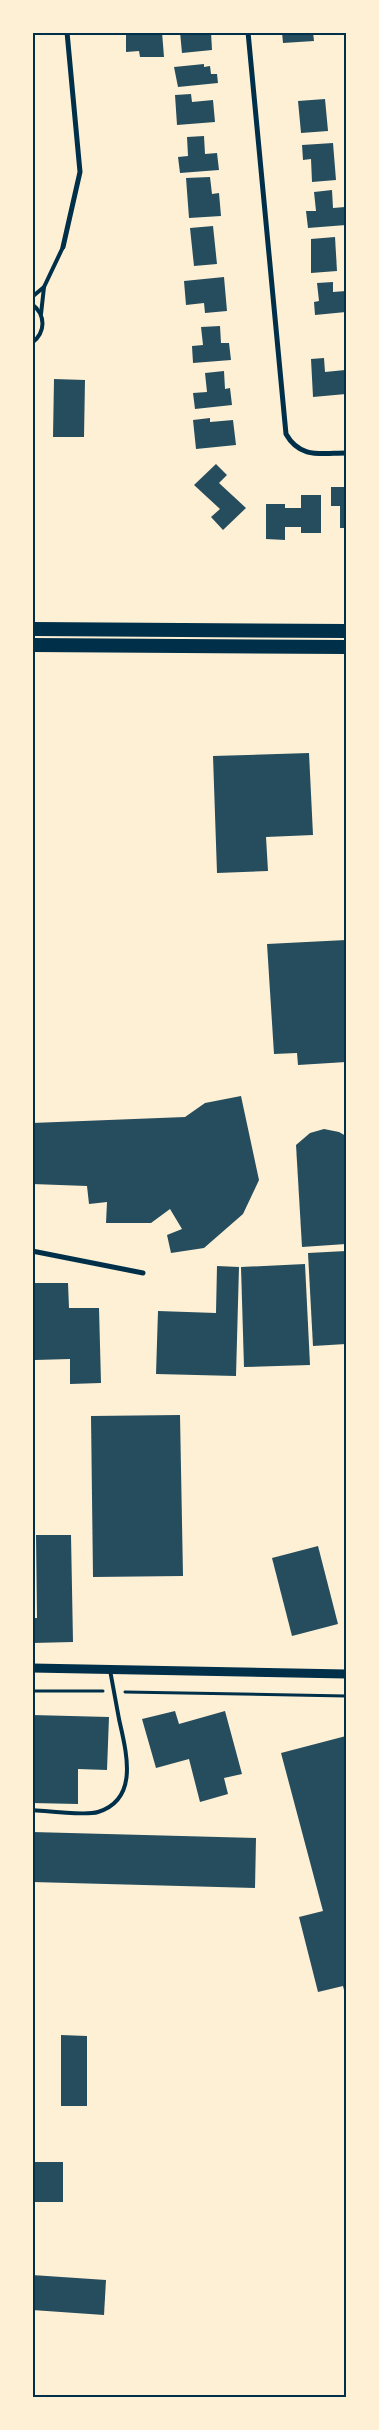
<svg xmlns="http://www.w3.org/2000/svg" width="379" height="2430" font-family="Manrope,sans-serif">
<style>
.building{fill:#264d5e}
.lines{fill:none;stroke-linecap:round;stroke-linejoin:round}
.path{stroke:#003049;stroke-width:3}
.service{stroke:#003049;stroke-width:4}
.minor{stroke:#003049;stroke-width:5}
.tertiary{stroke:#003049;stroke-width:9}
.trunk{stroke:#003049;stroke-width:14}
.neatline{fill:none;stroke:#003049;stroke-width:2}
</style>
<rect width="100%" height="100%" fill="#fdf0d5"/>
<g class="building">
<path d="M 126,32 L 162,32 L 164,57 L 140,57 L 139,51 L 126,52 Z"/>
<path d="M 180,32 L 211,32 L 212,50 L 182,53 Z"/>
<path d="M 282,32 L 313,32 L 314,41 L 283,43 Z"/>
<path d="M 204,64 L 204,67 L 210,66 L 211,74 L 217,74 L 218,83 L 178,87 L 174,67 Z"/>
<path d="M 191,94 L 192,102 L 213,100 L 215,122 L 177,125 L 175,95 Z"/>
<path d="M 325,99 L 328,131 L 301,133 L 298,101 Z"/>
<path d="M 204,136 L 205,154 L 217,153 L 219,170 L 180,173 L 178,157 L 188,156 L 187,137 Z"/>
<path d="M 333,143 L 336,180 L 312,182 L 311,159 L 303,160 L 302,145 Z"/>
<path d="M 210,177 L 212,194 L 219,193 L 221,216 L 189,218 L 186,178 Z"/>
<path d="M 332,190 L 333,208 L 345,207 L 346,225 L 308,228 L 306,211 L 316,211 L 314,192 Z"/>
<path d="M 213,226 L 217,264 L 194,266 L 190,228 Z"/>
<path d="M 335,237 L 337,271 L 311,273 L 311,239 Z"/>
<path d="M 224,277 L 227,311 L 205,313 L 204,303 L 186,305 L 184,281 Z"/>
<path d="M 333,282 L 333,292 L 346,291 L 346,312 L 315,315 L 314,302 L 319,301 L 317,283 Z"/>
<path d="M 220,326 L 221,343 L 229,343 L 231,360 L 193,363 L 192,346 L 203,345 L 201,327 Z"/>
<path d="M 324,358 L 325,372 L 345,370 L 346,394 L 313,397 L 311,359 Z"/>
<path d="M 224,371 L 225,389 L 230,388 L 232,405 L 195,409 L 193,393 L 207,392 L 205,373 Z"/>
<path d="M 54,379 L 85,380 L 84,437 L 53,437 Z"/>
<path d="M 210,418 L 210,422 L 233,420 L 236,445 L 196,449 L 193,420 Z"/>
<path d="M 216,464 L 227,475 L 219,483 L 246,508 L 223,530 L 211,517 L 220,509 L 194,485 Z"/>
<path d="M 331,487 L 346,487 L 346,528 L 340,528 L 340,506 L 331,506 Z"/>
<path d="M 301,495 L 321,495 L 321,533 L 301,533 L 301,527 L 285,527 L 285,540 L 266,539 L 266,504 L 285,504 L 285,508 L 301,508 Z"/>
<path d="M 309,753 L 313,835 L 266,837 L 268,871 L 217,873 L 213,756 Z"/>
<path d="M 346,940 L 346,1062 L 298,1065 L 297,1053 L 274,1054 L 267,944 Z"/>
<path d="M 241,1096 L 259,1180 L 243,1214 L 204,1248 L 171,1253 L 167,1235 L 182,1229 L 170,1209 L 151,1223 L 106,1223 L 107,1202 L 89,1204 L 87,1186 L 32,1184 L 32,1123 L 185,1117 L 205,1103 Z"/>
<path d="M 324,1129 L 339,1132 L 346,1136 L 346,1244 L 302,1247 L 296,1145 L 310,1133 Z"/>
<path d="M 346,1251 L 346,1344 L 313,1346 L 308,1253 Z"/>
<path d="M 305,1264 L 310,1365 L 244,1367 L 241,1267 Z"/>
<path d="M 217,1266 L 239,1267 L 236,1376 L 156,1374 L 158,1311 L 216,1313 Z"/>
<path d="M 34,1283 L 68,1283 L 69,1308 L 99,1308 L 101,1383 L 70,1384 L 70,1359 L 35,1360 Z"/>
<path d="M 180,1415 L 183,1576 L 93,1577 L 91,1416 Z"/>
<path d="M 36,1535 L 71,1535 L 73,1642 L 32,1643 L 32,1618 L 37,1618 Z"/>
<path d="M 318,1546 L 338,1624 L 292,1636 L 272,1558 Z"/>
<path d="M 175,1711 L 179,1724 L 225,1711 L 242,1774 L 224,1778 L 228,1794 L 200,1802 L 189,1759 L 156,1768 L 142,1719 Z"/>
<path d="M 32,1715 L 109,1717 L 107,1770 L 78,1769 L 78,1804 L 32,1803 Z"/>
<path d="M 346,1736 L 346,1998 L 343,1986 L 318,1992 L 299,1917 L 323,1911 L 281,1753 Z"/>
<path d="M 32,1832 L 256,1838 L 255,1888 L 32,1882 Z"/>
<path d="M 61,2035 L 87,2036 L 87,2106 L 61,2106 Z"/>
<rect x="32" y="2162" width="31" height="40"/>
<path d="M 32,2275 L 106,2280 L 104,2315 L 32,2310 Z"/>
</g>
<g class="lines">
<g class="path">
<path d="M 32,1691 L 103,1691"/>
<path d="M 125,1692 L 346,1696"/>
</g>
<g class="service">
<path d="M 32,297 L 44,287"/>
<path d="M 32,304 C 46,315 46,332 32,343"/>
<path d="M 41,314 L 44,287 L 63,247"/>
<path d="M 32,1810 C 47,1811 85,1816 98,1812 C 140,1799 126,1751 119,1719 C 116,1703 113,1687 110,1670"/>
</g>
<g class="minor">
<path d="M 248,32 L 286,434 C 300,459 321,453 346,453"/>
<path d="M 63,247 L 80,172 L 67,32"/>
<path d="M 32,1251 L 143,1273"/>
</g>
<path class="tertiary" d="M 32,1668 L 346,1674"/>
<g class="trunk">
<path d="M 32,629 L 346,631"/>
<path d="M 32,645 L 346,647"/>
</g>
</g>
<rect width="379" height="2430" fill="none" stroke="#fdf0d5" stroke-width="68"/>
<rect x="34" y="34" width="311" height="2362" class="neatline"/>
</svg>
